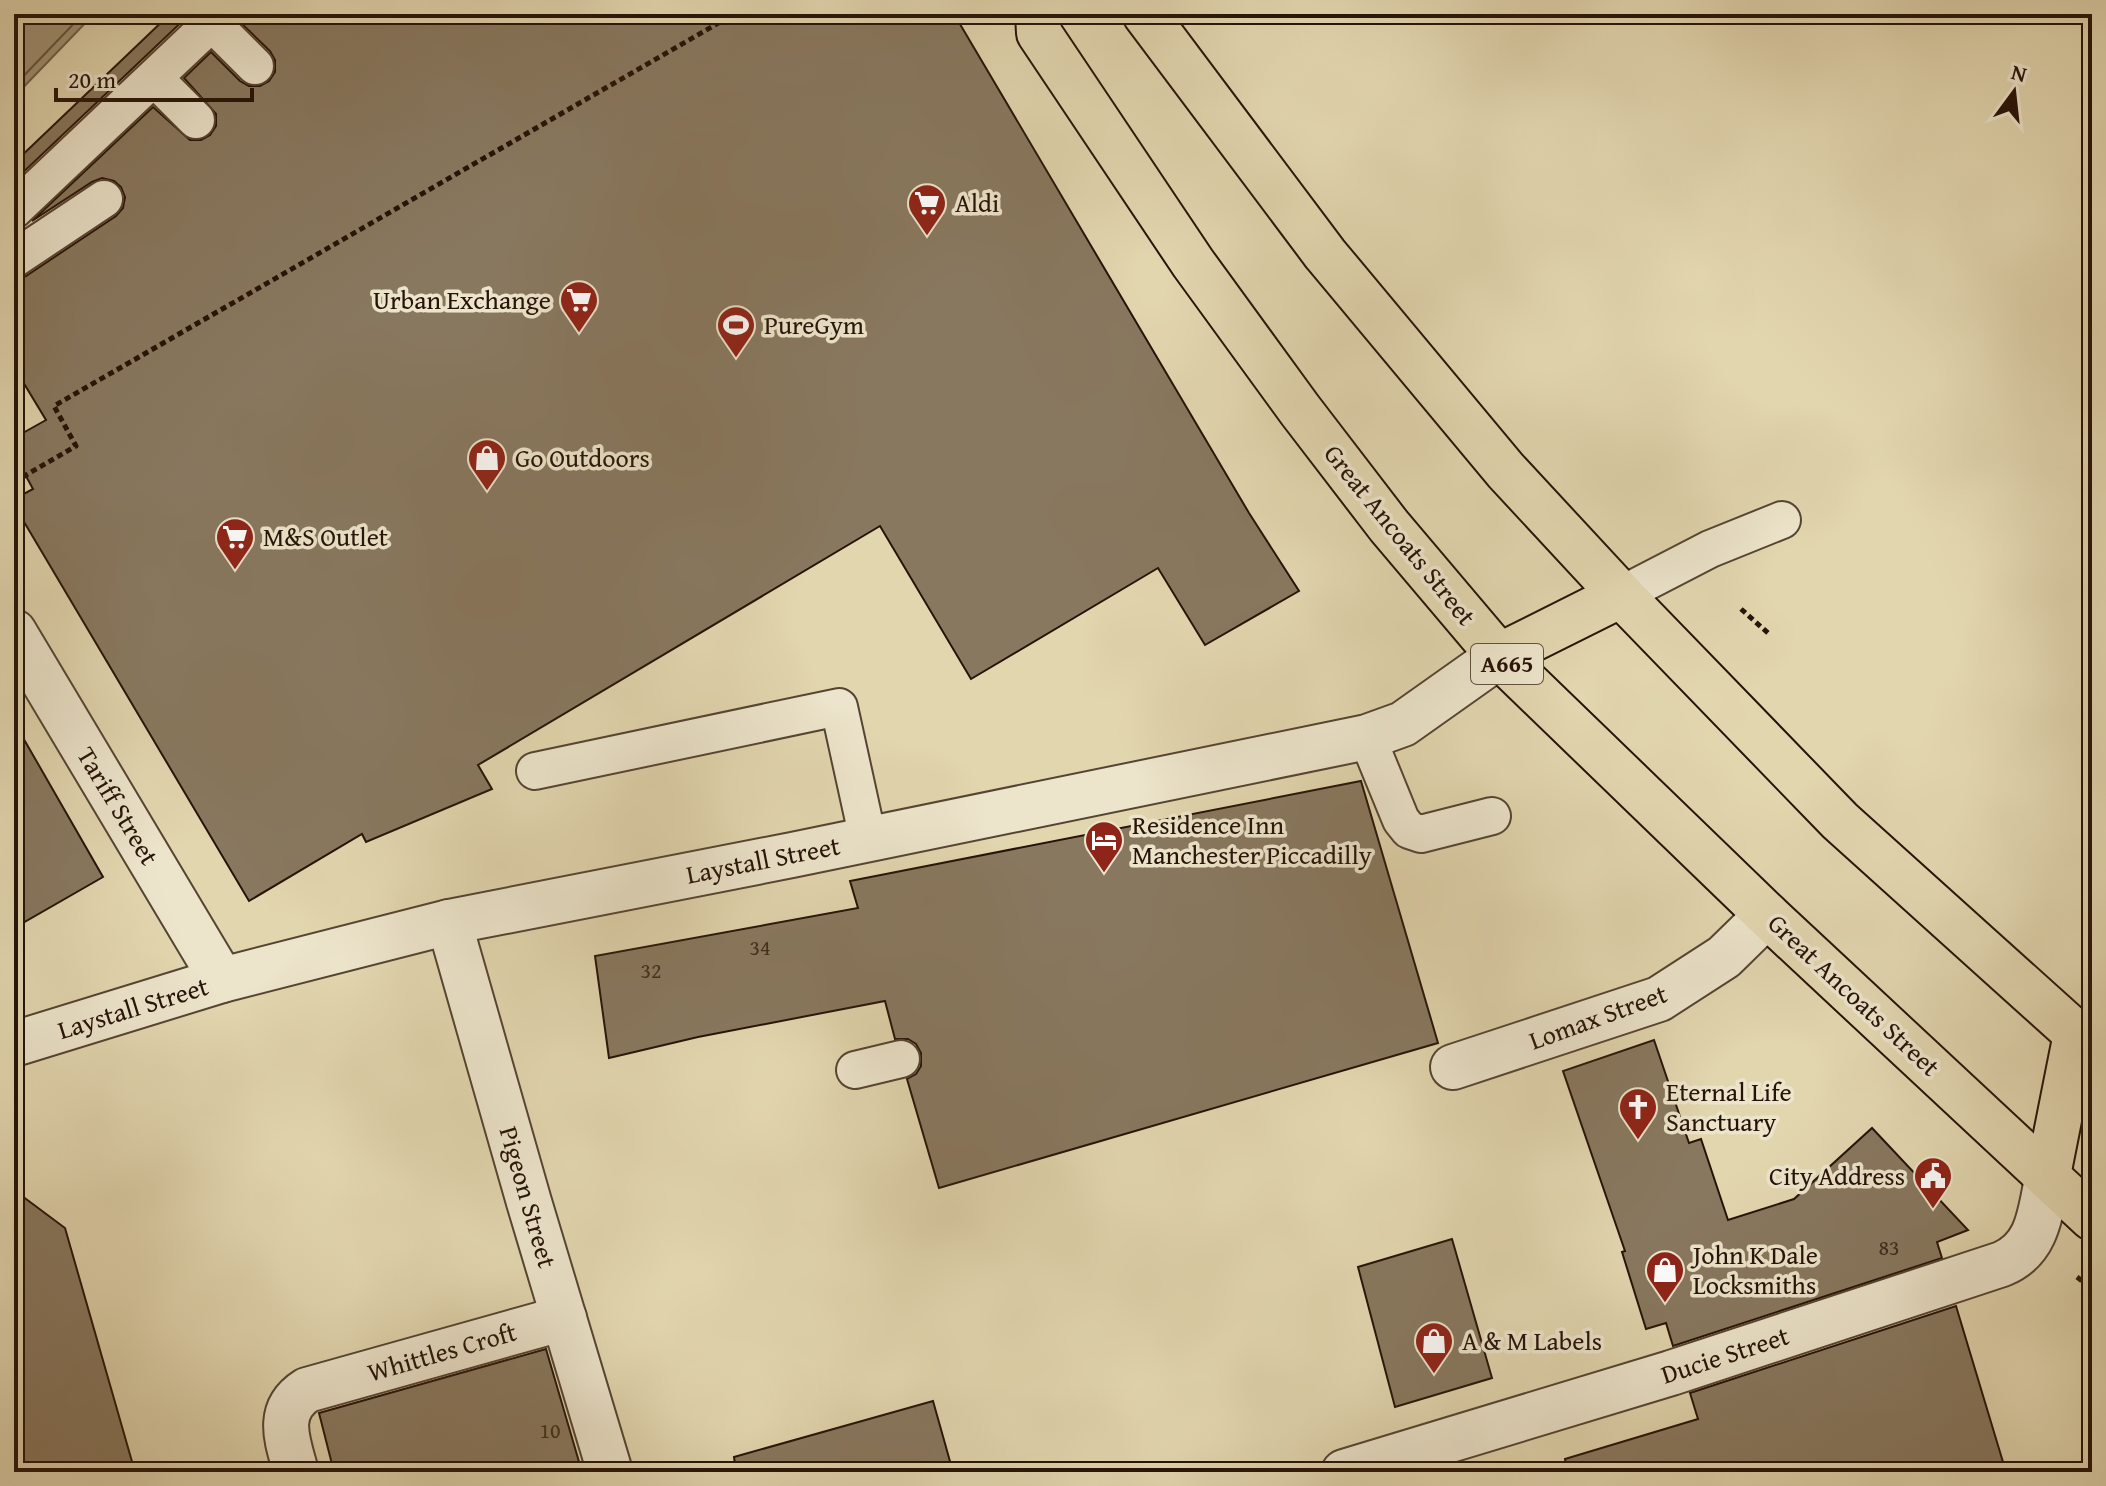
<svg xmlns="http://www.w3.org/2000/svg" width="2106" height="1486" font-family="'Gentium Book Plus',serif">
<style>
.water{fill:#a29476;stroke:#70604a;stroke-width:2}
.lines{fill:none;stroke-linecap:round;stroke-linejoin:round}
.shore{stroke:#64543f;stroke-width:2}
.building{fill:#88785f;stroke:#261308;stroke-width:2}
.lane-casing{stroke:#554432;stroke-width:40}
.street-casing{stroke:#554432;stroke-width:48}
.highway-casing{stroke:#261308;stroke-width:48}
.path{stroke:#261308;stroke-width:5;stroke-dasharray:6 4;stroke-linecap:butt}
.lane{stroke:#ece4cb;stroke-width:36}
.street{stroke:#ece4cb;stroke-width:44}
.highway{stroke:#e2d6af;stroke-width:44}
.labels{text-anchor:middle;stroke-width:7;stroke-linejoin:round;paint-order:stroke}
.number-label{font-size:22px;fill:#3e2c1e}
.shield{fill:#ece4cb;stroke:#615242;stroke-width:2}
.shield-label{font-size:24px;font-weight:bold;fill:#261308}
.poi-label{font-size:26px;fill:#261308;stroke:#ece4cb;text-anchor:start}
.street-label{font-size:26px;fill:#261308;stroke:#ece4cb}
</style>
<rect width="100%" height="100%" fill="#e2d6af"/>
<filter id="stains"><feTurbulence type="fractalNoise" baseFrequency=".0025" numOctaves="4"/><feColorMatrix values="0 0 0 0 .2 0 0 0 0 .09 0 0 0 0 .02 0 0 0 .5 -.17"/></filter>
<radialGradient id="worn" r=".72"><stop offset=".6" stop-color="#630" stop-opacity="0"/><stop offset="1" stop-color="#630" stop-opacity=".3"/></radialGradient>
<path class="water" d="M 27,14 L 94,14 L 14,97 L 14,28 Z"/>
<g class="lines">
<path class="shore" d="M 14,86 L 83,14"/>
</g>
<g class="building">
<path d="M 170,14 L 190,14 L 14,181 L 14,163 Z"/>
<path d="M 241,14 L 954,14 L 1249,513 L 1299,591 L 1205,645 L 1158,568 L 971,679 L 880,526 L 478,765 L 492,789 L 366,842 L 362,834 L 249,901 L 14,505 L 14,499 L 33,489 L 14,454 L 14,438 L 46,420 L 14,367 L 14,280 L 26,276 L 116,216 L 123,208 L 125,197 L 121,187 L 114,181 L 102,178 L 92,182 L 32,221 L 153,107 L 190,140 L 201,140 L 210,135 L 216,126 L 216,114 L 184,78 L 211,52 L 240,81 L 249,86 L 260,86 L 269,81 L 275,72 L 275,60 L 270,51 L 240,22 Z"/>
<path d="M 14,722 L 103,877 L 14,928 Z"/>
<path d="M 1361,781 L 1438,1043 L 939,1188 L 907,1079 L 916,1074 L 921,1066 L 921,1053 L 916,1044 L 908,1039 L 895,1039 L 885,1001 L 698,1037 L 609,1058 L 595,956 L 858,908 L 850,881 Z"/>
<path d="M 1654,1040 L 1689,1143 L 1701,1139 L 1728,1220 L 1794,1199 L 1872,1128 L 1968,1230 L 1937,1242 L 1942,1258 L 1673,1346 L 1666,1323 L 1646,1329 L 1622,1252 L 1625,1251 L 1563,1071 Z"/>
<path d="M 14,1190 L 65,1228 L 135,1472 L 14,1472 Z"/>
<path d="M 1452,1239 L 1492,1378 L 1395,1407 L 1358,1267 Z"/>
<path d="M 1956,1306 L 2006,1472 L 1567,1472 L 1565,1459 L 1698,1419 L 1690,1393 Z"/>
<path d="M 546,1349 L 582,1472 L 334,1472 L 319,1413 Z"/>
<path d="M 933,1401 L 953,1472 L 736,1472 L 734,1457 Z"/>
</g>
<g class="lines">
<defs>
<g id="lane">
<path d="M 212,23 L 255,66"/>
<path d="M 155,79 L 196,120"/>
<path d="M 14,210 L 221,14"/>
<path d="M 14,259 L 104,199"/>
<path d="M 1621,595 L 1710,549 L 1782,520"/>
<path d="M 1367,737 L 1401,820 L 1409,830 L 1421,834 L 1492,816"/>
<path d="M 535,771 L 839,707 L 868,839"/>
<path d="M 855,1070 L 901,1059"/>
</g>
<g id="street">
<path d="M 14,632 L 222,980"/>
<path d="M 449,922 L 529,1202 L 610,1472"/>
<path d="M 14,1044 L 222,980 L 449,922 L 792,855 L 1367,737 L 1403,724 L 1499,656"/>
<path d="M 1453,1067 L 1659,999 L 1724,957 L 1767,915"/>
<path d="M 296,1472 C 288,1442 274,1411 307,1390 L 564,1318"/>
<path d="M 1344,1472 L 1671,1373 L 2002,1264 C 2040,1248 2040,1210 2048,1175"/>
</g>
<g id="highway">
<path d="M 1038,14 L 1039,33 L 1193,263 L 1300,410 L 1389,526 L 1499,656 L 1767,915 L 2092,1218"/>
<path d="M 1145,14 L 1325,254 L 1506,471 L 1621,595 L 1840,821 L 2092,1048"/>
<path d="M 1499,656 L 1621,595"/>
<path d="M 2048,1175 L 2076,1034"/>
</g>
</defs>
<use href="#lane" class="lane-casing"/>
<use href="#street" class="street-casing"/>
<use href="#highway" class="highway-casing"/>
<g class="path">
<path d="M 14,482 L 76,446 L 54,406 L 734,14"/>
<path d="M 1741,609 L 1768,633"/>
<path d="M 2077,1277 L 2086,1284"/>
</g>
<use href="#lane" class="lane"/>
<use href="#street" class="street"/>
<use href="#highway" class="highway"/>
</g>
<defs>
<symbol id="supermarket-pin" viewBox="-11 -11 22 30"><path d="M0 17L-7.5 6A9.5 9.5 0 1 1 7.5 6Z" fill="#8f2418" stroke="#ece4cb"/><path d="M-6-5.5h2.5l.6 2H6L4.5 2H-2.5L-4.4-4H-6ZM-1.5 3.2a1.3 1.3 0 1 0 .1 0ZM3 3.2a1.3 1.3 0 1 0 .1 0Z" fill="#fff"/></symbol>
<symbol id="stadium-pin" viewBox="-11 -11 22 30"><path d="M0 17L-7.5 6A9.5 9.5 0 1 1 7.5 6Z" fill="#8f2418" stroke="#ece4cb"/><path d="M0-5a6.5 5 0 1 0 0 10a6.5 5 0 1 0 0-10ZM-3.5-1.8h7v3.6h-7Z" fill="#fff"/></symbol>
<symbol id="shop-pin" viewBox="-11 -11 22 30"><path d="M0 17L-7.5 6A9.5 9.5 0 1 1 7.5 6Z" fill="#8f2418" stroke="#ece4cb"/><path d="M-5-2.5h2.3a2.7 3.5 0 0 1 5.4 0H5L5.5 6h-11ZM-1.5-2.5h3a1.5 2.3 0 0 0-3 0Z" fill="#fff"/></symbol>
<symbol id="hotel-pin" viewBox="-11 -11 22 30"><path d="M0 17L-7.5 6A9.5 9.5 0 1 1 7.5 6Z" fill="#8f2418" stroke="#ece4cb"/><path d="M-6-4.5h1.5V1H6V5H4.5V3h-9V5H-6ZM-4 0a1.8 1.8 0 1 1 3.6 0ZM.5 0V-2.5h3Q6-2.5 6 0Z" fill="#fff"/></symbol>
<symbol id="church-pin" viewBox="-11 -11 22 30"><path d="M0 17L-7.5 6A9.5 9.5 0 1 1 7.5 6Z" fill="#8f2418" stroke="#ece4cb"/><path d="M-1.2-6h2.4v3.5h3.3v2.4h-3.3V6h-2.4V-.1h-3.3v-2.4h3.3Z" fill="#fff"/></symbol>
<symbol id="civic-pin" viewBox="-11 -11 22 30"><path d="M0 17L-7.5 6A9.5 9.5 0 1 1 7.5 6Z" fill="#8f2418" stroke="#ece4cb"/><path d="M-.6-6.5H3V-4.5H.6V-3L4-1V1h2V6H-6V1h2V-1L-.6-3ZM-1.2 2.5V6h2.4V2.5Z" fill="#fff"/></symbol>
</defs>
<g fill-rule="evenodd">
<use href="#supermarket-pin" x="905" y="181" width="44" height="60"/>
<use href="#supermarket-pin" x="557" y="278" width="44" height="60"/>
<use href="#stadium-pin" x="714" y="303" width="44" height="60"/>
<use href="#shop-pin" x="465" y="436" width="44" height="60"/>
<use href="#supermarket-pin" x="213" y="515" width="44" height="60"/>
<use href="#hotel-pin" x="1082" y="818" width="44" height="60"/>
<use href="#church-pin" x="1616" y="1085" width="44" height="60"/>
<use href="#civic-pin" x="1911" y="1154" width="44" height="60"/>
<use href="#shop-pin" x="1643" y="1248" width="44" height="60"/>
<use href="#shop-pin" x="1412" y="1319" width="44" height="60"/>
</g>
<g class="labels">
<g class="number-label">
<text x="760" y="955">34</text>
<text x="651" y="978">32</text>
<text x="1889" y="1255">83</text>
<text x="550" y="1438">10</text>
</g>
<rect class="shield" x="1471" y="644" width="72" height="40" rx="6"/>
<g class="shield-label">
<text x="1507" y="672">A665</text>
</g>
<g class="poi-label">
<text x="955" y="212">Aldi</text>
<text x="551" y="309" text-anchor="end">Urban Exchange</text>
<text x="764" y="334">PureGym</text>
<text x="515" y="467">Go Outdoors</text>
<text x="263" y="546">M&amp;S Outlet</text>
<text x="1132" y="834">Residence Inn<tspan x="1132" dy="30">Manchester Piccadilly</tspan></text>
<text x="1666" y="1101">Eternal Life<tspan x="1666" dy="30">Sanctuary</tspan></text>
<text x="1905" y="1185" text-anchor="end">City Address</text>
<text x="1693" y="1264">John K Dale<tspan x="1693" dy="30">Locksmiths</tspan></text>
<text x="1462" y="1350">A &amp; M Labels</text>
</g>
<g class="street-label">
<text transform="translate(1400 535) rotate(51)" y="9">Great Ancoats Street</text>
<text transform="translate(118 806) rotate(59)" y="9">Tariff Street</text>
<text transform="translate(763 860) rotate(-11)" y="9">Laystall Street</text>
<text transform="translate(1854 995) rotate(43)" y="9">Great Ancoats Street</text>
<text transform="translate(133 1008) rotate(-17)" y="9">Laystall Street</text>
<text transform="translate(1598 1017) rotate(-20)" y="9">Lomax Street</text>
<text transform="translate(528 1197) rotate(74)" y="9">Pigeon Street</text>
<text transform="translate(442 1352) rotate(-16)" y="9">Whittles Croft</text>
<text transform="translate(1725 1355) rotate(-18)" y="9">Ducie Street</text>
</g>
</g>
<rect width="2106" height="1486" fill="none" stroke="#e2d6af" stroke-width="48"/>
<rect x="16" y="16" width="2074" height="1454" fill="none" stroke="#261308" stroke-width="4"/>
<rect x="24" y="24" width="2058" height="1438" fill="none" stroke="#261308" stroke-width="2"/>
<g transform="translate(2014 92) rotate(15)" stroke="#ece4cb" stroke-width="6" paint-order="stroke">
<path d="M0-6L14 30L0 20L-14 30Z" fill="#261308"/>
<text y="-12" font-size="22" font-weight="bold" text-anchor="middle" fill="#261308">N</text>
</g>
<path d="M56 88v12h196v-12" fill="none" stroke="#261308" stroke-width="4"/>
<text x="68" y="88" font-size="24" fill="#261308" stroke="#ece4cb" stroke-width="6" paint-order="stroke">20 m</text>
<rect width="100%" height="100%" filter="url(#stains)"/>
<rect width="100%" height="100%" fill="url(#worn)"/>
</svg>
